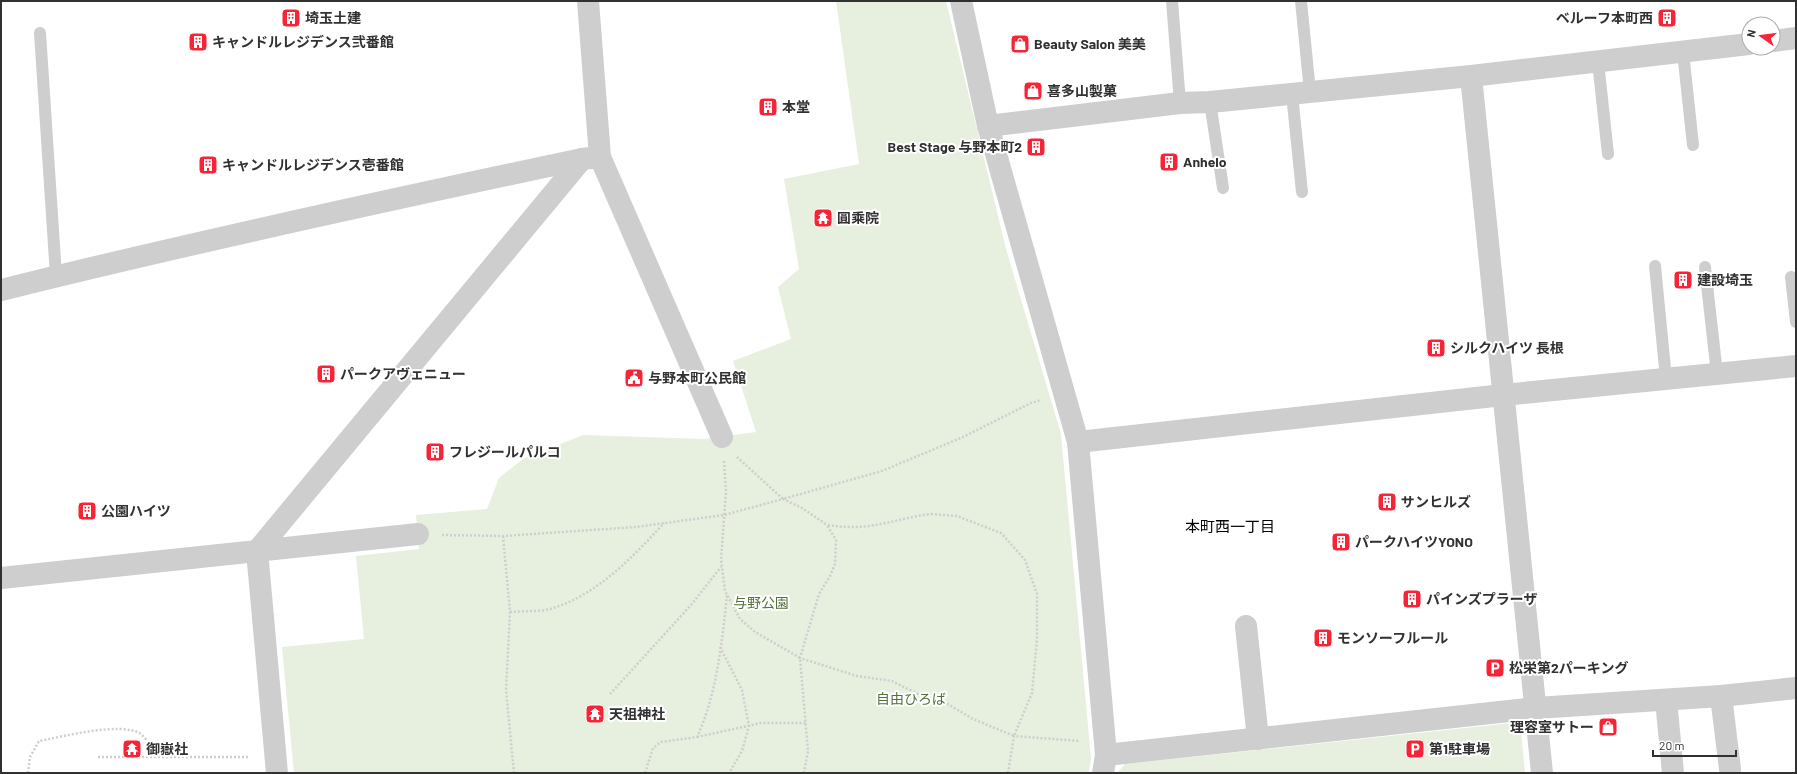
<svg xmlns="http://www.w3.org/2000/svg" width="1797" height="774" font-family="Barlow,'Noto Sans JP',sans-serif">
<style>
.green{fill:#e7efde}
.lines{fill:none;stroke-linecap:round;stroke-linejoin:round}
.path{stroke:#cecece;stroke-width:2.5;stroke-dasharray:2 2;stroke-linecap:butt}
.service{stroke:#cecece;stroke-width:12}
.minor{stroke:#cecece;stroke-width:22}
.labels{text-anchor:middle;stroke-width:4;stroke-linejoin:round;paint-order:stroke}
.poi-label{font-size:14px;font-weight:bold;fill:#313131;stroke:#fff;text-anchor:start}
.park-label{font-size:14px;fill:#547139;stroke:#fff}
.neighbourhood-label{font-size:15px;fill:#000;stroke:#fff}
</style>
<rect width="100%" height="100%" fill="#fff"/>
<g class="green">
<path d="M 836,1 L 946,1 L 1006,249 L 1061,434 L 1091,758 L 1089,773 L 294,773 L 282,647 L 364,639 L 356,556 L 419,549 L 416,515 L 487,509 L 499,478 L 523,459 L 583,435 L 704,439 L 756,432 L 733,361 L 791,339 L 778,287 L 799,269 L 784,179 L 859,164 Z"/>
<path d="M 1512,723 L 1521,731 L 1525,773 L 1117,773 L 1125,764 Z"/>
</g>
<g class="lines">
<g class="path">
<path d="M 737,457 L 783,499 L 882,471 L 963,437 L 1031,403 L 1041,400"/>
<path d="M 724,461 L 726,492 L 721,559 L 725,591 L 740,619 L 755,632 L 800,658 L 808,751 L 804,773"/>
<path d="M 931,514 L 957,516 L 1001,533 L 1025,560 L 1037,594 L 1037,639 L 1032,693 L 1014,736 L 973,719 L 946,703 L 924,697 L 892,681 L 857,676 L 800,658 L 819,594 L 830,576 L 835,564 L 836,540 L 827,525 C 835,526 842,527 850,527 C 877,528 904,517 931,514 Z"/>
<path d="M 442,535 L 503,536 L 636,527 L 724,515 L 783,499 L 802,508 L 827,525"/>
<path d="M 503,536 L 510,612 L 506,690 L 514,773"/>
<path d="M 510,612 C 523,611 538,612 550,609 C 596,596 633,557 664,523"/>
<path d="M 720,647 L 742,690 L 749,726 L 742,751 L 729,773"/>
<path d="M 610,694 L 691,605 L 721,567"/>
<path d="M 697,737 L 761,723 L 806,723"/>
<path d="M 98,757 L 249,757"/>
<path d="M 28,773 L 30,757 L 39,741 C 61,737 122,721 141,734 C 148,740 152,750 157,757"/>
<path d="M 645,773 L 653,748 L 661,742 L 697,737 C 717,694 722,642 727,595"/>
<path d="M 1008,773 L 1014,736 L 1080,741"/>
</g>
<g class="service">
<path d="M 1172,1 L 1180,103"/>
<path d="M 1301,1 L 1310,92"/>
<path d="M 40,33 L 56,276"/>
<path d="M 1683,52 L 1693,145"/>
<path d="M 1598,62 L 1608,154"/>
<path d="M 1292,94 L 1302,192"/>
<path d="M 1210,102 L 1223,188"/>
<path d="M 1655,266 L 1666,379"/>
<path d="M 1705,267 L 1717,374"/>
<path d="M 1791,277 L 1796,322"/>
</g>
<g class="minor">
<path d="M 588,1 L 600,157 L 722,437"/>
<path d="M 961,1 L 988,126 L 1078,442 L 1105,743 L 1106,755 L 1103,773"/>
<path d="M 1773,41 L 1796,38"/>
<path d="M 1471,76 L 1542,773"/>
<path d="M 988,126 L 1180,103 L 1210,102 L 1471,76 L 1749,44"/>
<path d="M 1,290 C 194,242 388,200 582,159 L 600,157"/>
<path d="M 1078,442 L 1503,395 L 1796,366"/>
<path d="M 1,578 L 418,534"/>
<path d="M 1246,626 L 1258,739"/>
<path d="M 1721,696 L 1730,769"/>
<path d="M 1666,700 L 1673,773"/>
<path d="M 1106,755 L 1536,708 L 1721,696 L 1796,688"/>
<path d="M 277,773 L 257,551 L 582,159"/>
</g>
</g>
<defs>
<symbol id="building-square" viewBox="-11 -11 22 22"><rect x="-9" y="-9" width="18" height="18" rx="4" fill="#f62436" stroke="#fff"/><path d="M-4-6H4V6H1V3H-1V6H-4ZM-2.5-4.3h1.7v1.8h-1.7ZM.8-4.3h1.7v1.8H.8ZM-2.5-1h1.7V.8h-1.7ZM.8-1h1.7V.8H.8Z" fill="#fff"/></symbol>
<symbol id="shop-square" viewBox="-11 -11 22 22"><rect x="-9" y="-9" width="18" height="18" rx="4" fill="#f62436" stroke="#fff"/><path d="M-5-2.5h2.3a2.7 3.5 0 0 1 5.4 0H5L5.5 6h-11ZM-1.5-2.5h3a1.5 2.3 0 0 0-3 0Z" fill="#fff"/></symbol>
<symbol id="temple-square" viewBox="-11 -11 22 22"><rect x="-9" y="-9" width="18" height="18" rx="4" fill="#f62436" stroke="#fff"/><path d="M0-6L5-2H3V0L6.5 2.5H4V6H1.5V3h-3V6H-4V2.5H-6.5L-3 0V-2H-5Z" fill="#fff"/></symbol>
<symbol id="civic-square" viewBox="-11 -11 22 22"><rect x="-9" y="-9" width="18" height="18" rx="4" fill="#f62436" stroke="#fff"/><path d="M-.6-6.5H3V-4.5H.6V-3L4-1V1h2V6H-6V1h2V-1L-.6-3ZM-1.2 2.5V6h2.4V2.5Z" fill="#fff"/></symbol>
<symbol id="parking-square" viewBox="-11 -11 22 22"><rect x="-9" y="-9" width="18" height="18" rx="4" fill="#f62436" stroke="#fff"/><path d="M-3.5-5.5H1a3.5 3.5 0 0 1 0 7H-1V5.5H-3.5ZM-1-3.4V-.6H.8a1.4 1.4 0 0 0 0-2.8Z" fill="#fff"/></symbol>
</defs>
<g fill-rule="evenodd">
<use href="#building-square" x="280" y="7" width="22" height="22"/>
<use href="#building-square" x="1656" y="7" width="22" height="22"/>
<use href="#building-square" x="187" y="31" width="22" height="22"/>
<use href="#shop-square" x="1009" y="33" width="22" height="22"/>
<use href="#shop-square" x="1022" y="80" width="22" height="22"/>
<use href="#building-square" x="757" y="96" width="22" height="22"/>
<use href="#building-square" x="1025" y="136" width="22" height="22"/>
<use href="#building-square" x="1158" y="151" width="22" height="22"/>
<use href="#building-square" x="197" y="154" width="22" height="22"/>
<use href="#temple-square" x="812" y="207" width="22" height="22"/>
<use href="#building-square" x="1672" y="269" width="22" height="22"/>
<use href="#building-square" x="1425" y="337" width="22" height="22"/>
<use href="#building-square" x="315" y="363" width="22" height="22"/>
<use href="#civic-square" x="623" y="367" width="22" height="22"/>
<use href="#building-square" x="424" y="441" width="22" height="22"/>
<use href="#building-square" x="1376" y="491" width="22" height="22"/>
<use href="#building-square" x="76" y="500" width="22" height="22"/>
<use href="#building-square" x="1330" y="531" width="22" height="22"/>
<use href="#building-square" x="1401" y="588" width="22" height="22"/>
<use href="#building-square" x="1312" y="627" width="22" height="22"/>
<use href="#parking-square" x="1484" y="657" width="22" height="22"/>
<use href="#temple-square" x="584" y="703" width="22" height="22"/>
<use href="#shop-square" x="1597" y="716" width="22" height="22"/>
<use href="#temple-square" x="121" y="738" width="22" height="22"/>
<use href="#parking-square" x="1404" y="738" width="22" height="22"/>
</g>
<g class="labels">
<g class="poi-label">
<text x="305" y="23">埼玉土建</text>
<text x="1653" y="23" text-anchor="end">ベルーフ本町西</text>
<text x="212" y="47">キャンドルレジデンス弐番館</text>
<text x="1034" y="49">Beauty Salon 美美</text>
<text x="1047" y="96">喜多山製菓</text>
<text x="782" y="112">本堂</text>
<text x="1022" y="152" text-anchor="end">Best Stage 与野本町2</text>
<text x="1183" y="167">Anhelo</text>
<text x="222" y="170">キャンドルレジデンス壱番館</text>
<text x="837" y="223">圓乘院</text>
<text x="1697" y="285">建設埼玉</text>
<text x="1450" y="353">シルクハイツ 長根</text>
<text x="340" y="379">パークアヴェニュー</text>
<text x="648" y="383">与野本町公民館</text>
<text x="449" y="457">フレジールパルコ</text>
<text x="1401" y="507">サンヒルズ</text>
<text x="101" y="516">公園ハイツ</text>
<text x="1355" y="547">パークハイツYONO</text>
<text x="1426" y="604">パインズプラーザ</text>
<text x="1337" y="643">モンソーフルール</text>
<text x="1509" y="673">松栄第2パーキング</text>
<text x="609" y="719">天祖神社</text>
<text x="1594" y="732" text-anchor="end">理容室サトー</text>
<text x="146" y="754">御嶽社</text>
<text x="1429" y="754">第1駐車場</text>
</g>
<g class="park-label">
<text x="761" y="608">与野公園</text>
<text x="911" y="704">自由ひろば</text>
</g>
<g class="neighbourhood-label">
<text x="1230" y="532">本町西一丁目</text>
</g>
</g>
<rect width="1797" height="774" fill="none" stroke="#313131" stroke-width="4"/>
<g transform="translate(1761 36) rotate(284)"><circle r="19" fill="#ffffff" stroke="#adadad"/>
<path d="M0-3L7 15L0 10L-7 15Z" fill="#f62436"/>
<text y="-6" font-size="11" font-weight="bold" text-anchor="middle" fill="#313131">N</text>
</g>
<path d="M1653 750v6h83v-6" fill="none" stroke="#313131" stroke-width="2"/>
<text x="1659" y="750" font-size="12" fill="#313131" stroke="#ffffff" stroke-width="3" paint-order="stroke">20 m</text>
</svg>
